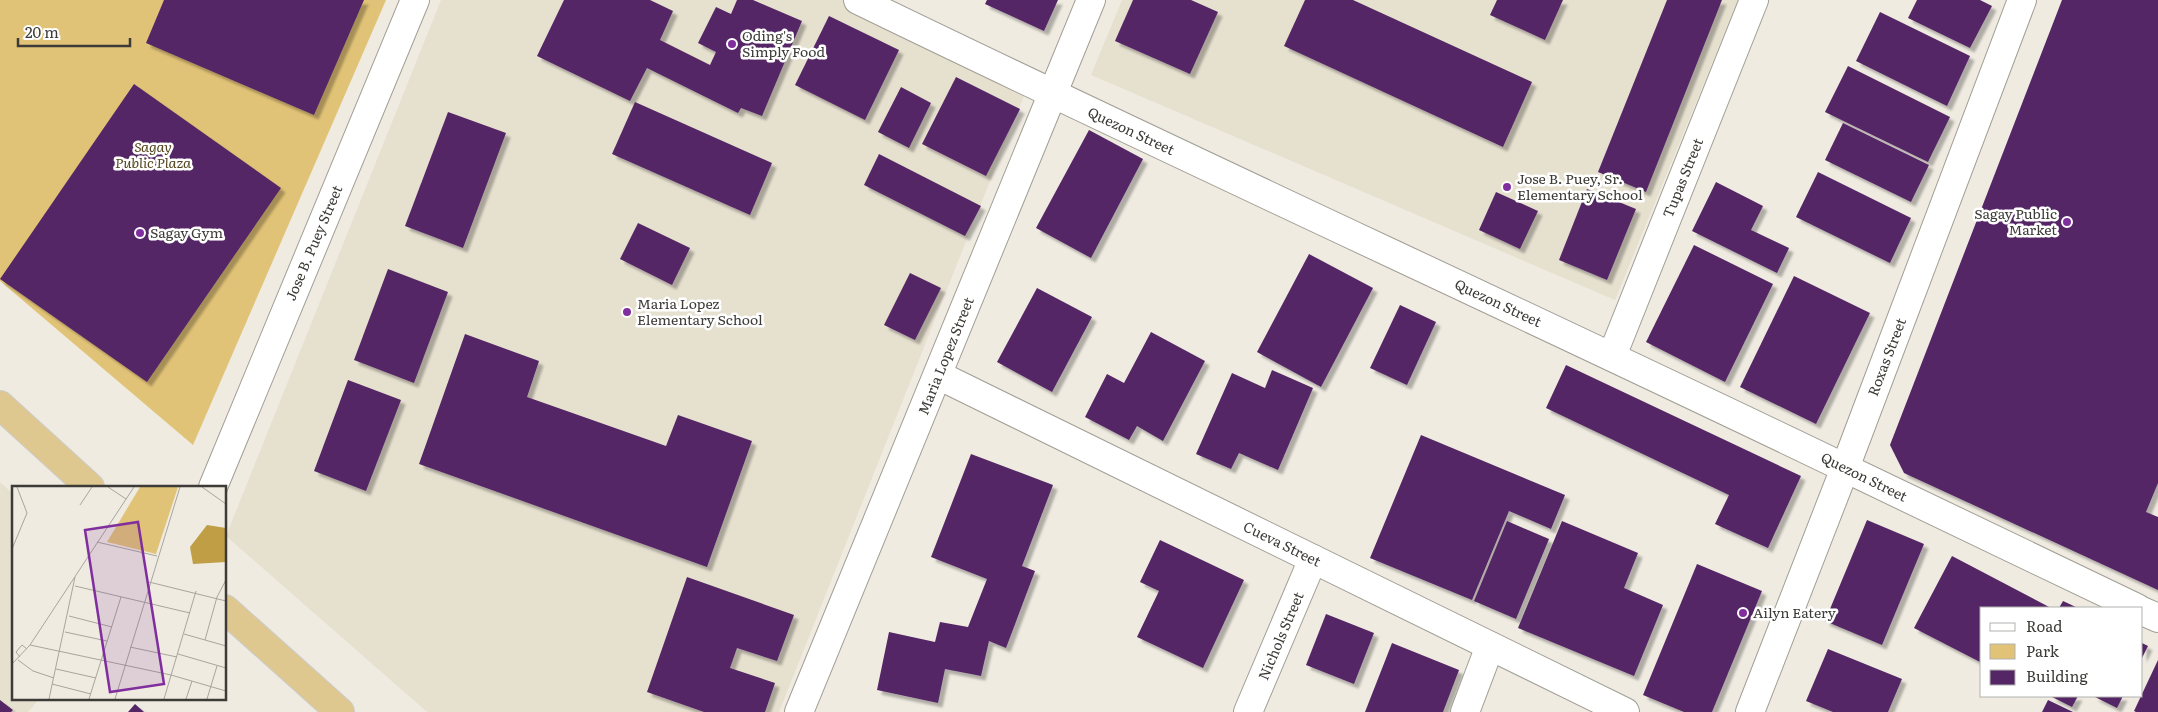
<svg xmlns="http://www.w3.org/2000/svg" width="2158" height="712" font-family="Literata,serif">
<style>
.built{fill:#e6e0cf}
.green{fill:#e1c377}
.building{fill:#542665;filter:url(#shadow)}
.lines{fill:none;stroke-linecap:round;stroke-linejoin:round}
.minor-casing{stroke:#a19e95;stroke-width:30}
.tertiary-casing{stroke:#a19e95;stroke-width:30}
.trunk-casing{stroke:#cccccb;stroke-width:30}
.minor{stroke:#fff;stroke-width:28}
.tertiary{stroke:#fff;stroke-width:28}
.trunk{stroke:#dfc890;stroke-width:28}
.poi-dot{fill:#802e9d;stroke:#fff;stroke-width:2}
.labels{text-anchor:middle;stroke-width:5;stroke-linejoin:round;paint-order:stroke}
.poi-label{font-size:14px;fill:#3c3b37;stroke:#fff;text-anchor:start}
.street-label{font-size:14px;fill:#3c3b37;stroke:#fff}
.park-label{font-size:14px;font-style:italic;fill:#554621;stroke:#fff}
.inset-road{fill:none;stroke:#a7a59d;stroke-width:1}
.view{fill:#802e9d;fill-opacity:0.15;stroke:#802e9d;stroke-width:2.5}
.inset-edge{fill:none;stroke:#3c3b37;stroke-width:2.5}
</style>
<defs>
<filter id="shadow"><feDropShadow dx="4.5" dy="4.5" stdDeviation="1" flood-color="#0004"/></filter>
</defs>
<rect width="100%" height="100%" fill="#efebe1"/>
<g class="built">
<path d="M 441,0 L 843,0 L 1027,88 L 779,712 L 427,712 L 226,536 Z"/>
<path d="M 1122,0 L 1738,0 L 1615,300 L 1091,75 Z"/>
<path d="M 0,482 L 14,495 L 14,698 L 40,698 L 28,712 L 0,712 Z"/>
</g>
<path class="green" d="M 0,0 L 386,0 L 193,445 L 0,281 Z"/>
<g class="building">
<path d="M 164,0 L 364,0 L 314,115 L 146,43 Z"/>
<path d="M 564,0 L 650,0 L 673,11 L 660,40 L 710,65 L 716,52 L 698,43 L 716,7 L 731,14 L 737,0 L 753,0 L 802,21 L 762,116 L 741,108 L 738,113 L 647,68 L 630,101 L 537,56 Z"/>
<path d="M 987,0 L 1058,0 L 1044,31 L 985,4 Z"/>
<path d="M 1133,0 L 1191,0 L 1218,12 L 1190,74 L 1115,41 Z"/>
<path d="M 1305,0 L 1353,0 L 1532,82 L 1503,147 L 1284,46 Z"/>
<path d="M 1497,0 L 1563,0 L 1545,40 L 1490,15 Z"/>
<path d="M 1667,0 L 1722,0 L 1646,192 L 1598,172 Z"/>
<path d="M 1917,0 L 1980,0 L 1992,6 L 1970,48 L 1908,18 Z"/>
<path d="M 2062,0 L 2158,0 L 2158,483 L 2146,512 L 2158,517 L 2158,590 L 1904,473 L 1890,445 Z"/>
<path d="M 1880,12 L 1970,56 L 1947,106 L 1856,61 Z"/>
<path d="M 829,16 L 899,50 L 865,120 L 795,85 Z"/>
<path d="M 1848,66 L 1950,117 L 1928,162 L 1825,112 Z"/>
<path d="M 956,77 L 1020,109 L 986,176 L 922,144 Z"/>
<path d="M 134,84 L 281,188 L 147,382 L 0,279 Z"/>
<path d="M 901,87 L 931,103 L 909,148 L 878,132 Z"/>
<path d="M 635,102 L 772,163 L 750,215 L 612,154 Z"/>
<path d="M 448,112 L 506,133 L 463,248 L 405,226 Z"/>
<path d="M 1843,123 L 1929,165 L 1911,202 L 1825,160 Z"/>
<path d="M 1089,130 L 1143,159 L 1091,258 L 1036,228 Z"/>
<path d="M 879,154 L 981,206 L 965,236 L 864,185 Z"/>
<path d="M 1818,172 L 1911,218 L 1890,263 L 1796,217 Z"/>
<path d="M 1716,182 L 1763,206 L 1751,230 L 1789,248 L 1777,273 L 1692,231 Z"/>
<path d="M 1587,189 L 1636,209 L 1607,280 L 1559,260 Z"/>
<path d="M 1496,192 L 1538,211 L 1520,249 L 1479,230 Z"/>
<path d="M 638,223 L 690,248 L 672,285 L 620,259 Z"/>
<path d="M 1694,245 L 1773,284 L 1725,382 L 1646,342 Z"/>
<path d="M 1309,254 L 1373,288 L 1321,387 L 1257,352 Z"/>
<path d="M 388,269 L 448,292 L 414,383 L 354,360 Z"/>
<path d="M 910,273 L 941,288 L 915,340 L 884,325 Z"/>
<path d="M 1794,276 L 1870,313 L 1816,424 L 1740,387 Z"/>
<path d="M 1037,288 L 1092,317 L 1052,392 L 997,362 Z"/>
<path d="M 1400,305 L 1436,322 L 1407,385 L 1370,368 Z"/>
<path d="M 1151,332 L 1205,361 L 1163,441 L 1137,426 L 1129,440 L 1085,417 L 1107,374 L 1124,383 Z"/>
<path d="M 465,334 L 539,361 L 527,397 L 666,446 L 678,415 L 752,441 L 707,567 L 419,464 Z"/>
<path d="M 1566,365 L 1801,476 L 1768,548 L 1715,524 L 1729,495 L 1546,408 Z"/>
<path d="M 1272,370 L 1313,388 L 1278,470 L 1239,453 L 1231,469 L 1196,454 L 1232,373 L 1265,388 Z"/>
<path d="M 348,380 L 401,400 L 366,491 L 314,471 Z"/>
<path d="M 1421,435 L 1565,495 L 1551,529 L 1509,511 L 1472,600 L 1370,558 Z"/>
<path d="M 971,454 L 1053,485 L 1022,566 L 1035,571 L 1006,648 L 989,641 L 981,676 L 945,669 L 938,703 L 877,690 L 889,632 L 935,642 L 940,622 L 968,627 L 987,579 L 931,557 Z"/>
<path d="M 1867,520 L 1924,544 L 1882,645 L 1825,621 Z"/>
<path d="M 1507,521 L 1549,539 L 1516,619 L 1474,601 Z"/>
<path d="M 1562,521 L 1638,553 L 1624,588 L 1663,605 L 1634,676 L 1518,628 Z"/>
<path d="M 1160,540 L 1244,580 L 1203,668 L 1137,637 L 1159,591 L 1140,582 Z"/>
<path d="M 1952,556 L 2051,608 L 1982,608 L 1982,663 L 1914,628 Z"/>
<path d="M 1697,564 L 1762,591 L 1712,712 L 1684,712 L 1643,695 Z"/>
<path d="M 687,577 L 794,615 L 777,661 L 737,648 L 730,668 L 775,683 L 765,712 L 704,712 L 647,692 Z"/>
<path d="M 2063,601 L 2078,608 L 2059,608 Z"/>
<path d="M 1326,614 L 1374,633 L 1354,684 L 1306,665 Z"/>
<path d="M 1392,643 L 1459,670 L 1443,712 L 1365,712 Z"/>
<path d="M 2142,643 L 2148,646 L 2142,658 Z"/>
<path d="M 1828,649 L 1902,679 L 1888,712 L 1833,712 L 1806,701 Z"/>
<path d="M 2158,660 L 2158,712 L 2136,712 L 2134,711 Z"/>
<path d="M 2050,696 L 2078,696 L 2072,707 Z"/>
<path d="M 2093,696 L 2123,696 L 2117,708 Z"/>
<path d="M 0,700 L 13,710 L 11,712 L 0,712 Z"/>
<path d="M 2048,700 L 2073,712 L 2042,712 Z"/>
<path d="M 135,704 L 144,712 L 128,712 Z"/>
</g>
<g class="lines">
<defs>
<g id="minor">
<path d="M 1612,356 L 1754,0"/>
<path d="M 938,375 L 1625,712"/>
<path d="M 1845,468 L 2137,608"/>
<path d="M 213,487 L 415,0"/>
<path d="M 2142,611 L 2158,618"/>
<path d="M 799,712 L 1091,0"/>
<path d="M 1248,712 L 1313,559"/>
<path d="M 1465,712 L 1490,646"/>
</g>
<g id="tertiary">
<path d="M 858,0 C 1185,159 1517,310 1845,468"/>
<path d="M 1750,712 L 1845,468 L 2022,0"/>
</g>
<g id="trunk">
<path d="M 0,405 L 90,487"/>
<path d="M 225,609 L 340,712"/>
</g>
</defs>
<use href="#minor" class="minor-casing"/>
<use href="#tertiary" class="tertiary-casing"/>
<use href="#trunk" class="trunk-casing"/>
<use href="#minor" class="minor"/>
<use href="#tertiary" class="tertiary"/>
<use href="#trunk" class="trunk"/>
</g>
<g class="poi-dot">
<circle cx="732" cy="44" r="5"/>
<circle cx="1507" cy="187" r="5"/>
<circle cx="2067" cy="222" r="5"/>
<circle cx="140" cy="233" r="5"/>
<circle cx="627" cy="312" r="5"/>
<circle cx="1743" cy="613" r="5"/>
</g>
<g class="labels">
<g class="poi-label">
<text x="742" y="41">Oding's<tspan x="742" dy="16">Simply Food</tspan></text>
<text x="1517" y="184">Jose B. Puey, Sr.<tspan x="1517" dy="16">Elementary School</tspan></text>
<text x="2057" y="219" text-anchor="end">Sagay Public<tspan x="2057" dy="16">Market</tspan></text>
<text x="150" y="238">Sagay Gym</text>
<text x="637" y="309">Maria Lopez<tspan x="637" dy="16">Elementary School</tspan></text>
<text x="1753" y="618">Ailyn Eatery</text>
</g>
<g class="street-label">
<text transform="translate(1131 131) rotate(25)" y="5">Quezon Street</text>
<text transform="translate(1683 178) rotate(-68)" y="5">Tupas Street</text>
<text transform="translate(314 243) rotate(-67)" y="5">Jose B. Puey Street</text>
<text transform="translate(1498 303) rotate(25)" y="5">Quezon Street</text>
<text transform="translate(946 356) rotate(-68)" y="5">Maria Lopez Street</text>
<text transform="translate(1887 357) rotate(-69)" y="5">Roxas Street</text>
<text transform="translate(1864 477) rotate(26)" y="5">Quezon Street</text>
<text transform="translate(1282 544) rotate(26)" y="5">Cueva Street</text>
<text transform="translate(1281 636) rotate(-67)" y="5">Nichols Street</text>
</g>
<g class="park-label">
<text x="153" y="152">Sagay<tspan x="153" dy="16">Public Plaza</tspan></text>
</g>
</g>
<g transform="translate(12 486)">
<rect width="214" height="214" fill="#efebe1"/>
<path d="M 128,1 L 166,1 L 144,68 L 95,56 Z" fill="#e1c377"/>
<path d="M 195,39 L 214,42 L 214,76 L 181,78 L 178,61 Z" fill="#bf9e45"/>
<path class="inset-road" d="M 96,1 L 114,13M 190,1 L 214,18M 68,19 L 80,1M 85,56 L 145,70M 0,63 L 15,27 L 5,1M 137,96 L 214,115M 63,100 L 178,127M 57,130 L 100,141M 53,146 L 95,155M 172,148 L 214,160M 193,154 L 205,111 L 214,94M 18,159 L 159,189 L 214,205M 118,161 L 165,171M 166,168 L 214,182M 8,171 L 4,166 L 10,159 L 15,163M 6,174 L 21,185 L 42,192M 0,178 L 18,159 L 122,1M 44,183 L 84,192M 40,198 L 79,208M 37,213 L 63,91M 77,213 L 109,111M 103,213 L 168,1M 152,213 L 184,105M 174,213 L 180,195M 195,213 L 205,180"/>
<path class="view" d="M 126,36 L 152,198 L 98,206 L 73,44 Z"/>
<rect width="214" height="214" class="inset-edge"/>
</g>
<rect x="1980" y="607" width="162" height="90" fill="#ffffff" stroke="#b1b1af"/>
<rect x="1990" y="623" width="25" height="8" fill="#ffffff" stroke="#b1b1af"/>
<text x="2026" y="632" font-size="15" fill="#3c3b37">Road</text>
<rect x="1990" y="644" width="25" height="15" fill="#e1c377" stroke="#b1b1af"/>
<text x="2026" y="657" font-size="15" fill="#3c3b37">Park</text>
<rect x="1990" y="670" width="25" height="15" fill="#542665" stroke="#b1b1af"/>
<text x="2026" y="682" font-size="15" fill="#3c3b37">Building</text>
<path d="M18 38v8h112v-8" fill="none" stroke="#3c3b37" stroke-width="2.5"/>
<text x="25" y="38" font-size="15" fill="#3c3b37" stroke="#ffffff" stroke-width="4" paint-order="stroke">20 m</text>
</svg>
